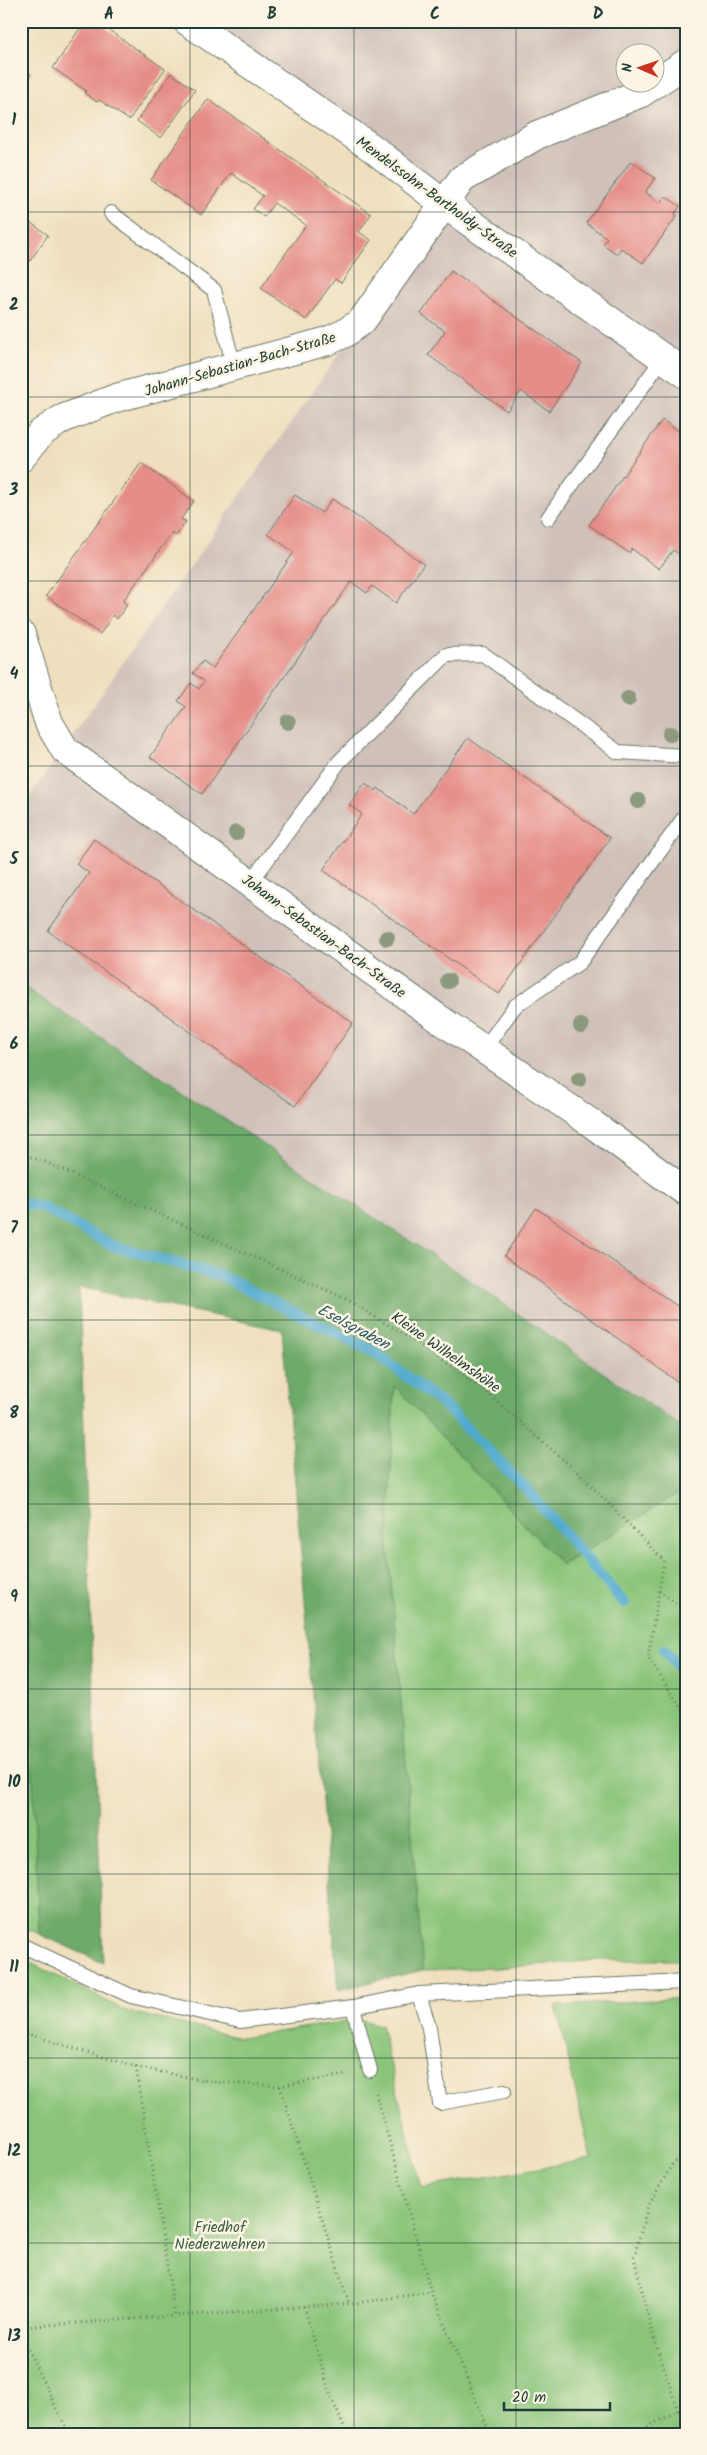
<svg xmlns="http://www.w3.org/2000/svg" width="707" height="2455" font-family="Kalam,sans-serif">
<style>
.industrial{fill:#cfc0ba;fill-rule:evenodd}
.green{fill:#89c479;stroke:#548056}
.forest{fill:#6eaa69;stroke:#46744e}
.lines{fill:none;stroke-linecap:round;stroke-linejoin:round}
.stream{stroke:#51aace;stroke-width:11}
.building{fill:#e58d89}
.service-casing{stroke:#687664;stroke-width:16}
.minor-casing{stroke:#687664;stroke-width:30}
.path{stroke:#687664;stroke-width:3;stroke-dasharray:1 4;stroke-linecap:butt}
.service{stroke:#fff;stroke-width:14}
.minor{stroke:#fff;stroke-width:28}
.tree{fill:#8b997b}
.grid{fill:none;stroke:#1f3d34;stroke-width:1;stroke-opacity:0.55}
.labels{text-anchor:middle;stroke-width:5;stroke-linejoin:round;paint-order:stroke}
.street-label{font-size:15px;fill:#1f3d34;stroke:#fcf5e5}
.park-label{font-size:15px;fill:#3a5f45;stroke:#fcf5e5}
.water-label{font-size:16px;font-style:italic;fill:#2e5e62;stroke:#fcf5e5}
.neatline{fill:none;stroke:#1f3d34;stroke-width:2}
.grid-label{font-size:16px;text-anchor:middle;font-weight:bold;fill:#1f3d34}
</style>
<rect width="100%" height="100%" fill="#fcf5e5"/>
<filter id="ink" filterUnits="userSpaceOnUse"><feTurbulence type="fractalNoise" baseFrequency=".02" numOctaves="2"/><feDisplacementMap in="SourceGraphic" scale="10" xChannelSelector="R" yChannelSelector="G"/><feConvolveMatrix kernelMatrix="1 2 1 2 8 2 1 2 1" color-interpolation-filters="sRGB"/></filter>
<filter id="wash" filterUnits="userSpaceOnUse"><feTurbulence type="fractalNoise" baseFrequency=".0096" numOctaves="4" result="noise"/><feDisplacementMap in="SourceGraphic" scale="20" xChannelSelector="R" yChannelSelector="G"/><feGaussianBlur stdDeviation="1.12" result="paint"/><feColorMatrix in="noise" values="0 0 0 0 0 0 0 0 0 0 0 0 0 0 0 0 0 1.4 0 .05"/><feComposite in="paint" operator="in"/></filter>
<g filter="url(#wash)">
<rect width="100%" height="100%" fill="#efdfbe"/>
<path class="industrial" d="M 183,21 L 686,21 L 686,1430 L 469,1280 L 21,985 L 21,809 L 444,204 ZM 624,52 L 654,52 L 654,82 L 624,82 Z"/>
<g class="green">
<path d="M 394,1385 L 562,1565 L 678,1493 L 686,1500 L 686,1960 L 598,1960 L 497,1968 L 423,1970 L 388,1545 Z"/>
<path d="M 21,1470 L 39,1934 L 21,1926 Z"/>
<path d="M 21,1958 L 126,2011 L 241,2038 L 358,2019 L 381,2025 L 421,2188 L 591,2159 L 556,2006 L 686,1998 L 686,2434 L 21,2434 Z"/>
</g>
<path class="forest" d="M 21,985 L 469,1280 L 686,1430 L 686,1500 L 678,1493 L 562,1565 L 394,1385 L 388,1545 L 423,1970 L 338,1990 L 282,1330 L 79,1287 L 103,1963 L 39,1934 L 21,1470 Z"/>
<g class="lines">
<g class="stream">
<path d="M 21,1203 L 42,1207 L 113,1246 L 219,1275 L 376,1353 L 446,1407 L 532,1495 L 624,1603"/>
<path d="M 664,1650 L 686,1676"/>
</g>
</g>
<g id="blocks">
<g class="building">
<path d="M 85,21 L 96,21 L 165,69 L 129,120 L 99,100 L 97,102 L 84,93 L 86,91 L 53,68 Z"/>
<path d="M 543,21 L 567,21 L 557,26 Z"/>
<path d="M 21,68 L 31,74 L 21,88 Z"/>
<path d="M 171,73 L 195,90 L 161,138 L 137,121 Z"/>
<path d="M 208,99 L 371,214 L 359,232 L 371,240 L 341,283 L 335,279 L 306,320 L 261,288 L 306,225 L 274,203 L 264,217 L 253,209 L 263,196 L 231,173 L 201,215 L 151,180 Z"/>
<path d="M 631,161 L 655,178 L 645,192 L 660,203 L 665,196 L 680,206 L 675,214 L 677,216 L 643,263 L 621,248 L 617,254 L 603,244 L 607,238 L 586,223 Z"/>
<path d="M 21,216 L 48,235 L 21,274 Z"/>
<path d="M 451,271 L 582,363 L 549,411 L 521,391 L 507,411 L 428,355 L 445,331 L 421,314 Z"/>
<path d="M 662,420 L 686,436 L 686,473 L 682,479 L 686,481 L 686,559 L 673,550 L 659,569 L 632,549 L 629,553 L 589,525 Z"/>
<path d="M 141,463 L 194,501 L 181,519 L 186,522 L 176,536 L 172,533 L 123,601 L 127,605 L 117,619 L 113,615 L 100,634 L 46,596 Z"/>
<path d="M 295,495 L 322,513 L 332,499 L 424,564 L 396,603 L 372,586 L 367,593 L 351,582 L 202,794 L 150,757 L 186,707 L 178,701 L 191,683 L 199,689 L 204,681 L 193,673 L 203,661 L 213,668 L 294,552 L 268,534 Z"/>
<path d="M 468,738 L 610,838 L 499,994 L 323,870 L 362,814 L 349,805 L 365,783 L 376,791 L 378,788 L 413,814 Z"/>
<path d="M 94,839 L 353,1023 L 295,1106 L 48,931 L 89,873 L 76,864 Z"/>
<path d="M 536,1208 L 686,1312 L 686,1388 L 504,1256 Z"/>
</g>
</g>
</g>
<g filter="url(#ink)">
<use href="#blocks" fill-opacity="0" stroke="#687664" stroke-width="1"/>
<g class="lines">
<defs>
<g id="service">
<path d="M 111,213 L 214,290 L 234,367"/>
<path d="M 548,518 L 663,358"/>
<path d="M 250,883 L 339,762 L 446,655 L 483,654 L 618,752 L 686,756"/>
<path d="M 484,1049 L 515,1006 L 580,962 L 686,815"/>
<path d="M 21,1945 L 131,1996 L 240,2021 L 353,2007 L 419,1994 L 686,1982"/>
<path d="M 419,1994 L 429,2028 L 440,2103 L 504,2091"/>
<path d="M 353,2007 L 370,2070"/>
</g>
<g id="minor">
<path d="M 187,21 L 372,148 L 444,204 L 686,374"/>
<path d="M 21,458 L 41,433 L 62,419 L 116,398 L 328,341 L 345,333 L 362,321 L 462,179 L 537,135 L 641,93 L 686,63"/>
<path d="M 21,634 L 49,723 L 65,750 L 435,1016 L 591,1123 L 686,1192"/>
</g>
</defs>
<use href="#service" class="service-casing"/>
<use href="#minor" class="minor-casing"/>
<g class="path">
<path d="M 21,1154 L 43,1161 L 344,1298 L 416,1342 L 486,1392 L 583,1477 L 664,1561 L 648,1658 L 686,1715"/>
<path d="M 659,1591 L 686,1610"/>
<path d="M 21,2032 L 136,2067 L 213,2082 L 280,2086 L 345,2075"/>
<path d="M 136,2067 L 175,2316 L 349,2304 L 431,2292"/>
<path d="M 280,2086 L 349,2304"/>
<path d="M 376,2093 L 431,2292 L 490,2434"/>
<path d="M 304,2307 L 331,2397 L 347,2434"/>
<path d="M 21,2327 L 175,2316"/>
<path d="M 21,2336 L 69,2434"/>
<path d="M 678,2411 L 686,2406"/>
<path d="M 634,2434 L 678,2411 L 651,2328 L 634,2257 L 648,2206 L 673,2163 L 686,2150"/>
</g>
<use href="#service" class="service"/>
<use href="#minor" class="minor"/>
</g>
<g class="tree">
<circle cx="628" cy="699" r="8"/>
<circle cx="288" cy="722" r="8"/>
<circle cx="670" cy="734" r="8"/>
<circle cx="638" cy="801" r="8"/>
<circle cx="236" cy="833" r="8"/>
<circle cx="387" cy="938" r="8"/>
<circle cx="448" cy="981" r="8"/>
<circle cx="581" cy="1026" r="8"/>
<circle cx="579" cy="1079" r="8"/>
</g>
</g>
<path class="grid" d="M 190,21 L 190,2434M 354,21 L 354,2434M 516,21 L 516,2434M 21,212 L 686,212M 21,397 L 686,397M 21,581 L 686,581M 21,766 L 686,766M 21,951 L 686,951M 21,1135 L 686,1135M 21,1320 L 686,1320M 21,1504 L 686,1504M 21,1689 L 686,1689M 21,1874 L 686,1874M 21,2058 L 686,2058M 21,2243 L 686,2243"/>
<g class="labels">
<g class="street-label">
<text transform="translate(437 197) rotate(36)" y="5">Mendelssohn-Bartholdy-Straße</text>
<text transform="translate(240 364) rotate(-16)" y="5">Johann-Sebastian-Bach-Straße</text>
<text transform="translate(324 936) rotate(36)" y="5">Johann-Sebastian-Bach-Straße</text>
<text transform="translate(446 1352) rotate(35)" y="5">Kleine Wilhelmshöhe</text>
</g>
<g class="park-label">
<text x="220" y="2232">Friedhof<tspan x="220" dy="17">Niederzwehren</tspan></text>
</g>
<g class="water-label">
<text transform="translate(354 1326) rotate(28)" y="6">Eselsgraben</text>
</g>
</g>
<rect width="707" height="2455" fill="none" stroke="#fcf5e5" stroke-width="55"/>
<g transform="translate(640 68) rotate(272)"><circle r="24" fill="#fcf5e5" stroke="#a4ab9e"/>
<path d="M0-4L9 19L0 12L-9 19Z" fill="#c8321e"/>
<text y="-8" font-size="14" font-weight="bold" text-anchor="middle" fill="#1f3d34">N</text>
</g>
<path d="M504 2402v8h106v-8" fill="none" stroke="#1f3d34" stroke-width="2.5"/>
<text x="512" y="2402" font-size="15" fill="#1f3d34" stroke="#fcf5e5" stroke-width="4" paint-order="stroke">20 m</text>
<rect x="28" y="28" width="652" height="2400" class="neatline"/>
<g class="grid-label">
<text x="109" y="19">A</text>
<text x="272" y="19">B</text>
<text x="435" y="19">C</text>
<text x="598" y="19">D</text>
<text x="14" y="125">1</text>
<text x="14" y="310">2</text>
<text x="14" y="495">3</text>
<text x="14" y="679">4</text>
<text x="14" y="864">5</text>
<text x="14" y="1049">6</text>
<text x="14" y="1233">7</text>
<text x="14" y="1418">8</text>
<text x="14" y="1602">9</text>
<text x="14" y="1787">10</text>
<text x="14" y="1972">11</text>
<text x="14" y="2156">12</text>
<text x="14" y="2341">13</text>
</g>
</svg>
